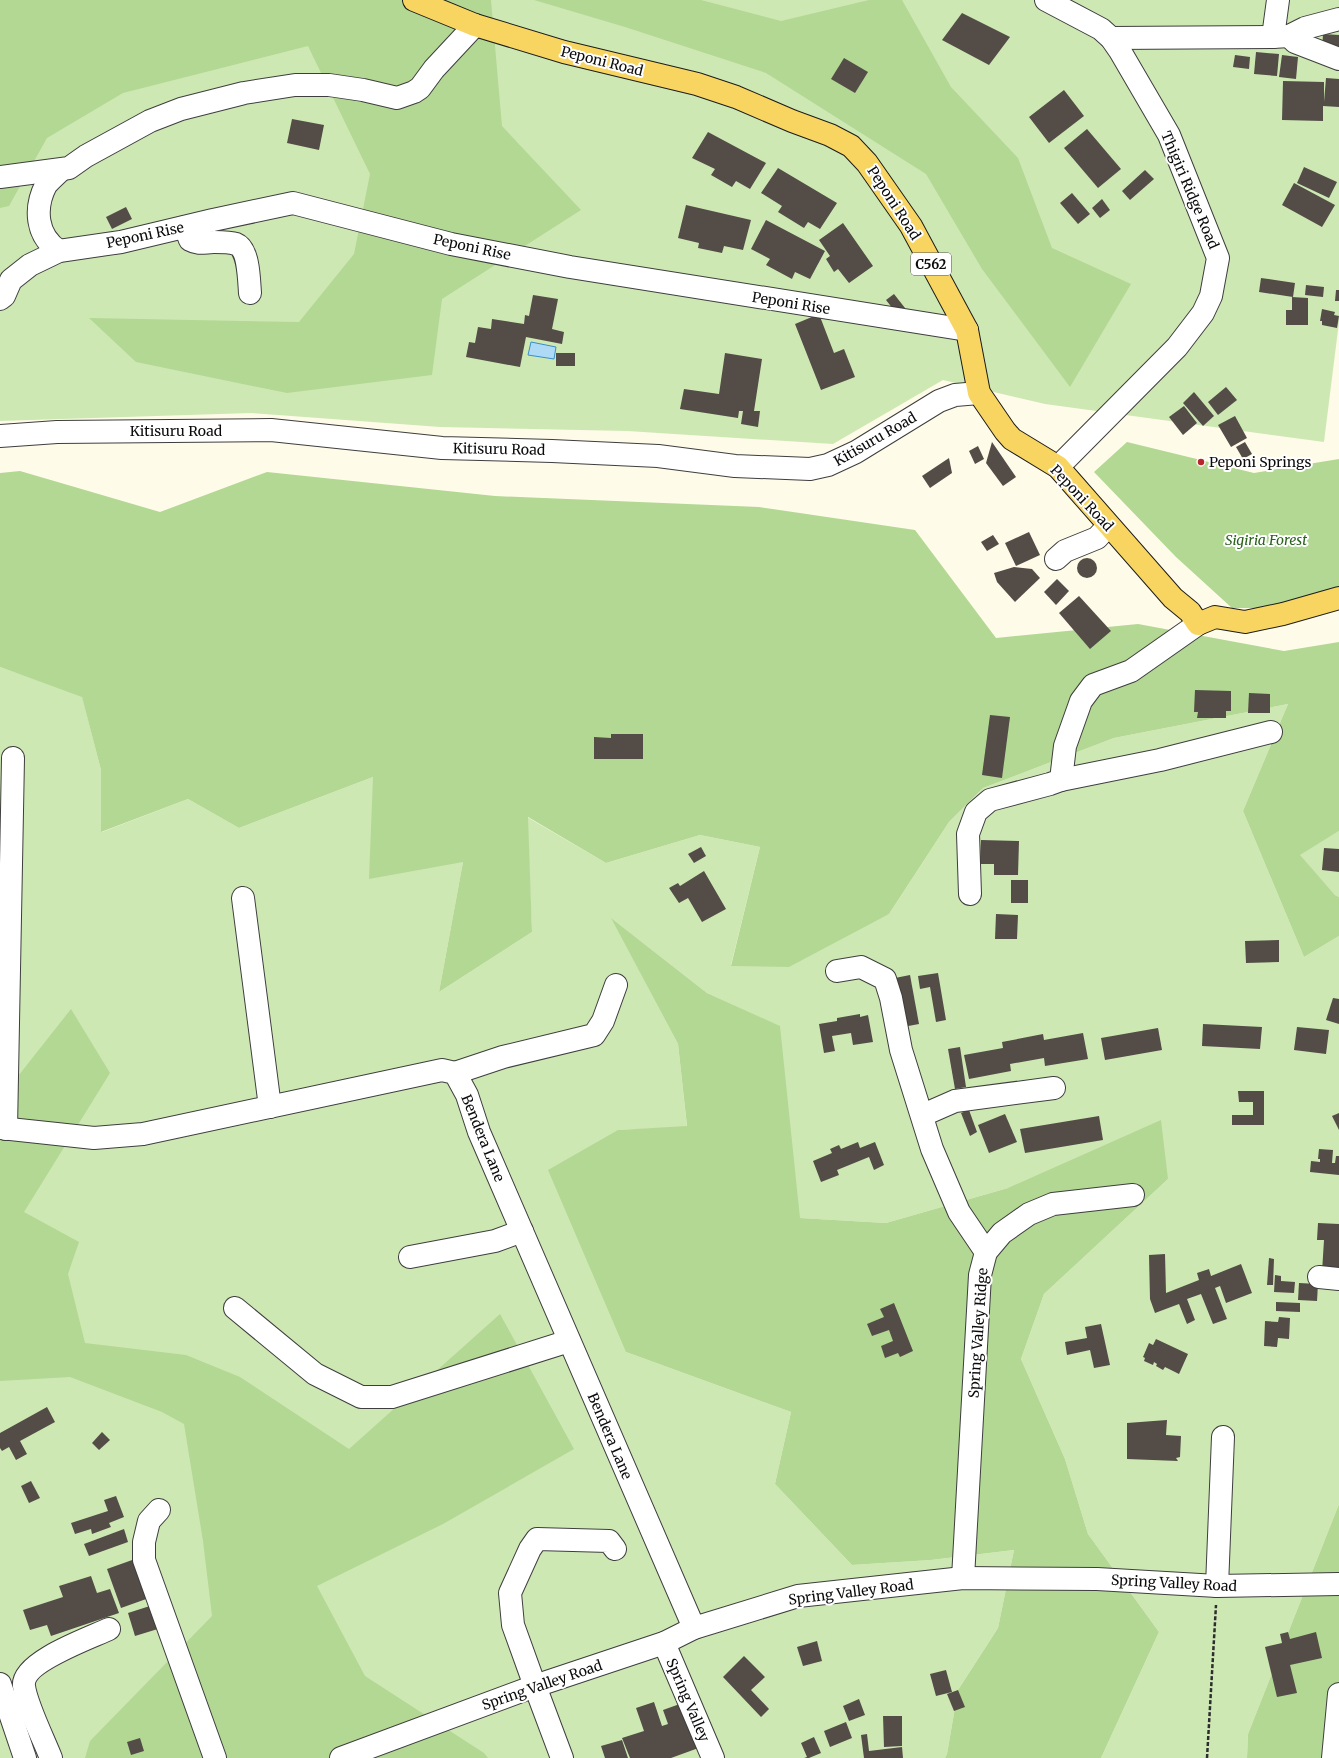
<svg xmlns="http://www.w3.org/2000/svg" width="1339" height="1758" font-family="Merriweather,serif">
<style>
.green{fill:#cee8b4}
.forest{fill:#b2d893}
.water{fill:#aedaf5;stroke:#368fcc}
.building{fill:#534c47}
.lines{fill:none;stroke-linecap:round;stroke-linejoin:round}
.minor-casing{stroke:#3e3e3e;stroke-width:24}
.major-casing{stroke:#1c1c1c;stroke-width:24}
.path{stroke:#2d2d2d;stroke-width:2.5;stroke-dasharray:4 2;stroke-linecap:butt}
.minor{stroke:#fff;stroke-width:22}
.major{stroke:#f8d460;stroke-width:22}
.poi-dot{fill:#b9252b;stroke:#fff;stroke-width:1.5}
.labels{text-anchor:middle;stroke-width:4;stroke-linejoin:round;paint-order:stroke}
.shield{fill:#fff;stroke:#545454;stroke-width:1}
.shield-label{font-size:13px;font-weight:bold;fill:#0b0b0b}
.street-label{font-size:14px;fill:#0b0b0b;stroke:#fff}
.poi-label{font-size:14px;fill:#0b0b0b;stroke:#fff;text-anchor:start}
.park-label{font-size:14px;font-style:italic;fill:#2a611d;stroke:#fff}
</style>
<rect width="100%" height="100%" fill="#fffbe9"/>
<g class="green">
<path d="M 0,0 L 1339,0 L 1339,322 L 1324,442 L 1045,404 L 943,380 L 833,444 L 627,431 L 440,427 L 251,413 L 0,421 Z"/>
<path d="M 0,667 L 82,696 L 101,770 L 102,832 L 188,799 L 239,828 L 373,777 L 463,862 L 439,992 L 532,932 L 527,817 L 606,863 L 700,835 L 760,847 L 731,965 L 889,914 L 949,822 L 983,788 L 1114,738 L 1288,704 L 1243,811 L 1304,957 L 1339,936 L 1339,1504 L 1248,1734 L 1247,1758 L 1101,1758 L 1159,1632 L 1088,1534 L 1065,1459 L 1021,1359 L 1044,1294 L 1168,1179 L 1008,1188 L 886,1223 L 799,1218 L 779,1026 L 707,993 L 612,919 L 678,1044 L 687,1127 L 618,1130 L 626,1352 L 791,1412 L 775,1484 L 852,1565 L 931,1560 L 1014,1550 L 998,1628 L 958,1690 L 947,1754 L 945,1758 L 0,1758 Z"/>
<path d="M 1339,831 L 1339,897 L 1335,895 L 1299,855 Z"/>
</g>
<g class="forest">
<path d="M 0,0 L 491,0 L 502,126 L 581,210 L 442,299 L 432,375 L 287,393 L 136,362 L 89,318 L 299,322 L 354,254 L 370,174 L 308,46 L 123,93 L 47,138 L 9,206 L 0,208 Z"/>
<path d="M 534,0 L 701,0 L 781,21 L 869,0 L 902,0 L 951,87 L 1018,158 L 1052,248 L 1131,284 L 1070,387 L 982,269 L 926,174 L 766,73 L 625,27 Z"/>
<path d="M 1127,442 L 1254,473 L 1339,459 L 1339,587 L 1279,608 L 1232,608 L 1176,557 L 1094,472 Z"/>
<path d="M 20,471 L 160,512 L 267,472 L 495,496 L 759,507 L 915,530 L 996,638 L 1138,624 L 1284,651 L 1339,642 L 1339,831 L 1300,855 L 1335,895 L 1339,897 L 1339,936 L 1304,957 L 1243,811 L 1288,704 L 1114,738 L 983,788 L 949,822 L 889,914 L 789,967 L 731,966 L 760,847 L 700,835 L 606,863 L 528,817 L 532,932 L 439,992 L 463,862 L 369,879 L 373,777 L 239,828 L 188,799 L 101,832 L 101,770 L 82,697 L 0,667 L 0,473 Z"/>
<path d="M 611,918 L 707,993 L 780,1026 L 800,1218 L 886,1223 L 1008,1188 L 1161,1120 L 1168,1179 L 1044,1294 L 1021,1359 L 1065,1459 L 1088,1534 L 1159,1632 L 1101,1758 L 945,1758 L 947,1754 L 958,1690 L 998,1628 L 1014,1550 L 931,1560 L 852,1565 L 775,1484 L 791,1412 L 626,1352 L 548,1170 L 618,1130 L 687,1126 L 678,1044 Z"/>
<path d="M 71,1009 L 110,1073 L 24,1212 L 79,1242 L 68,1274 L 85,1343 L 186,1355 L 240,1377 L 349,1449 L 500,1314 L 574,1449 L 443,1524 L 317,1586 L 365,1676 L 484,1753 L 488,1758 L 85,1758 L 90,1741 L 212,1616 L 203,1541 L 184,1424 L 162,1412 L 70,1377 L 0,1381 L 0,1099 Z"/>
<path d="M 1339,1504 L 1339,1758 L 1247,1758 L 1248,1734 Z"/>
</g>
<path class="water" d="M 531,342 L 556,347 L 554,359 L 528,355 Z"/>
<g class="building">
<path d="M 962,13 L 1010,37 L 989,65 L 942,40 Z"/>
<path d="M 1323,34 L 1339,35 L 1339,50 L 1322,49 Z"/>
<path d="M 1256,52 L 1279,54 L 1277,76 L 1254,74 Z"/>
<path d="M 1235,55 L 1250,57 L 1249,69 L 1233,67 Z"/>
<path d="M 1282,55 L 1298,57 L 1296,79 L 1279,77 Z"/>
<path d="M 844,58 L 868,72 L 855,93 L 831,79 Z"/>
<path d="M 1326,78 L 1339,79 L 1339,107 L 1323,106 L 1323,121 L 1282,120 L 1283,81 L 1324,82 L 1324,102 Z"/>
<path d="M 1064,90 L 1084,116 L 1049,143 L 1029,117 Z"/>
<path d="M 292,119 L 324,125 L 319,150 L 287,143 Z"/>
<path d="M 1087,129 L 1121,169 L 1098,188 L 1064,148 Z"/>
<path d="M 708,132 L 766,163 L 750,189 L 736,181 L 732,187 L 711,175 L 715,169 L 692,158 Z"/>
<path d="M 1304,167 L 1337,182 L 1329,198 L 1297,183 Z"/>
<path d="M 778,168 L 837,203 L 820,229 L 808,222 L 804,228 L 778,212 L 782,206 L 761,193 Z"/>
<path d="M 1145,170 L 1154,179 L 1130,200 L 1122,191 Z"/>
<path d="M 1294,183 L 1335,205 L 1322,227 L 1282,205 Z"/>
<path d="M 1072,193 L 1090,214 L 1078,224 L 1060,203 Z"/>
<path d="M 1102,199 L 1110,210 L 1100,218 L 1092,208 Z"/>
<path d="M 686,205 L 751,220 L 743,250 L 724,246 L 722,253 L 698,248 L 699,243 L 678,238 Z"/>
<path d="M 126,207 L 132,219 L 112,229 L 106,217 Z"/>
<path d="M 766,220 L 825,251 L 810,279 L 795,272 L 792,279 L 766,265 L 770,259 L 751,249 Z"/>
<path d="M 843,223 L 873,266 L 849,283 L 838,269 L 834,272 L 826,259 L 830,256 L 819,240 Z"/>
<path d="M 1261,278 L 1295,283 L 1293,297 L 1259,292 Z"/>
<path d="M 1306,285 L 1324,287 L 1323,297 L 1305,295 Z"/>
<path d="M 1336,290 L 1339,290 L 1339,301 L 1335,301 Z"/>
<path d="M 894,294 L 905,308 L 897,314 L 886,300 Z"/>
<path d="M 533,295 L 558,299 L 552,329 L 564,332 L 562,344 L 526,337 L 520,367 L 466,357 L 469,342 L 475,343 L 478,327 L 491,329 L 492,319 L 524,324 L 525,315 L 529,316 Z"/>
<path d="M 1292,297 L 1308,298 L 1308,325 L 1286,325 L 1286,310 L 1292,310 Z"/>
<path d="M 1322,309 L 1335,312 L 1334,315 L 1339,316 L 1337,328 L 1322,325 L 1322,321 L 1320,321 Z"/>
<path d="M 819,314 L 834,353 L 844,349 L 855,377 L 821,390 L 795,324 Z"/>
<rect x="556" y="353" width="19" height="13"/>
<path d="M 725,353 L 762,359 L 754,411 L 760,411 L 758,427 L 741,424 L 743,411 L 739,411 L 738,418 L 680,409 L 684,389 L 719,394 Z"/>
<path d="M 1226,387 L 1237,400 L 1218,415 L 1208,402 Z"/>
<path d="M 1194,392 L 1214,416 L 1203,426 L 1183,403 Z"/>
<path d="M 1184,406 L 1197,423 L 1183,435 L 1169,417 Z"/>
<path d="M 1235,416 L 1247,438 L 1231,447 L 1218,425 Z"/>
<path d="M 992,442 L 1016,477 L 1003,486 L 986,463 Z"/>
<path d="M 1245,442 L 1252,454 L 1243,459 L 1236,447 Z"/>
<path d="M 978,446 L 984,459 L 975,464 L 969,451 Z"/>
<path d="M 949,458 L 952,473 L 930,488 L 922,476 Z"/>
<path d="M 1029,532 L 1040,555 L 1016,566 L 1005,543 Z"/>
<path d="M 993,535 L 999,544 L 987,551 L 981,542 Z"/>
<circle cx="1087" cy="568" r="10"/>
<path d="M 1014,567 L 1032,569 L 1040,578 L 1015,602 L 997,582 L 994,573 Z"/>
<path d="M 1057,579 L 1069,591 L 1056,605 L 1044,592 Z"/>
<path d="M 1079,596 L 1111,631 L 1090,649 L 1059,613 Z"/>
<path d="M 1195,690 L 1231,691 L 1231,711 L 1226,711 L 1226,718 L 1197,718 L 1198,712 L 1194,712 Z"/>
<path d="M 1249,693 L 1270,694 L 1270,713 L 1248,713 Z"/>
<path d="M 990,715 L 1010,717 L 1002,778 L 982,775 Z"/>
<path d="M 611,734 L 643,734 L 643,759 L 594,759 L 594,737 L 611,738 Z"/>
<path d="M 981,840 L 1019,841 L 1018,875 L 994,875 L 994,864 L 980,864 Z"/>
<path d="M 701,847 L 706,856 L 694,863 L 688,854 Z"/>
<path d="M 1324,848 L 1339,849 L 1339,872 L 1322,870 Z"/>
<path d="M 704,871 L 726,909 L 702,922 L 688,898 L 679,903 L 669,888 L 678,883 L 680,886 Z"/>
<rect x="1011" y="880" width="17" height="23"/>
<path d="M 996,914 L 1018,915 L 1017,939 L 995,939 Z"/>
<path d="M 1279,940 L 1279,962 L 1246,963 L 1245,941 Z"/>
<path d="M 938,973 L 946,1020 L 936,1022 L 930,987 L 920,989 L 918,976 Z"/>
<path d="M 910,975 L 919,1024 L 903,1027 L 895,978 Z"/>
<path d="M 1333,998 L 1339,999 L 1339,1024 L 1326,1020 Z"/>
<path d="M 860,1014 L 860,1017 L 868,1015 L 873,1042 L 853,1045 L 851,1033 L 832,1036 L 835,1051 L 824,1053 L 819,1024 L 837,1021 L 837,1018 Z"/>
<path d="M 1203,1024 L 1262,1027 L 1260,1049 L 1202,1046 Z"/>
<path d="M 1297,1027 L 1329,1030 L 1326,1054 L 1294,1050 Z"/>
<path d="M 1158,1028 L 1162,1050 L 1105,1060 L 1101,1038 Z"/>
<path d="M 1083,1033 L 1088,1059 L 1045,1066 L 1044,1058 L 1010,1064 L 1011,1071 L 969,1079 L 964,1055 L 1003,1048 L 1002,1042 L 1043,1034 L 1044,1040 Z"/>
<path d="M 960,1047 L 966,1087 L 955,1089 L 948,1049 Z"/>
<path d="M 1238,1091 L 1264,1091 L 1264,1125 L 1232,1125 L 1232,1115 L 1253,1115 L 1253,1102 L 1239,1102 Z"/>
<path d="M 969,1110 L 977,1132 L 970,1136 L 961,1113 Z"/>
<path d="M 1339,1113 L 1339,1130 L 1332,1116 Z"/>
<path d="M 1005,1114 L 1017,1142 L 989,1153 L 978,1125 Z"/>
<path d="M 1099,1116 L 1103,1140 L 1025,1153 L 1020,1129 Z"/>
<path d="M 858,1142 L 860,1148 L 875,1142 L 884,1165 L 874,1170 L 869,1157 L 837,1170 L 839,1175 L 821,1182 L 813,1161 L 832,1153 L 830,1149 L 839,1145 L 841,1149 Z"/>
<path d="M 1319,1149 L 1333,1150 L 1332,1163 L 1335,1163 L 1336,1156 L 1339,1156 L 1339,1175 L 1310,1172 L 1311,1161 L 1320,1162 L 1320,1159 L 1318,1159 Z"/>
<path d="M 1318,1223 L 1339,1224 L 1339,1273 L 1322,1272 L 1324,1240 L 1317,1240 Z"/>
<path d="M 1165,1254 L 1166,1293 L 1199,1280 L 1197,1273 L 1209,1269 L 1211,1276 L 1241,1264 L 1252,1293 L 1226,1303 L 1220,1286 L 1215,1288 L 1227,1319 L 1213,1324 L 1201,1294 L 1187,1299 L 1195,1320 L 1187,1324 L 1179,1304 L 1155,1313 L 1150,1299 L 1149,1255 Z"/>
<path d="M 1269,1258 L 1274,1259 L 1273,1285 L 1267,1285 Z"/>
<path d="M 1275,1275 L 1281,1276 L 1281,1281 L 1295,1282 L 1294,1293 L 1274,1292 Z"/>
<path d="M 1299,1283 L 1318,1284 L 1317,1301 L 1298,1300 Z"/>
<path d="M 1276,1302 L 1300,1303 L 1300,1312 L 1276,1311 Z"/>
<path d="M 894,1303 L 913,1351 L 900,1357 L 898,1353 L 885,1358 L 881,1346 L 893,1341 L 889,1330 L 872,1336 L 867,1324 L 884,1317 L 880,1309 Z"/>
<path d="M 1279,1317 L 1290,1318 L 1289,1339 L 1278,1338 L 1277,1347 L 1264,1346 L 1265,1321 L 1278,1322 Z"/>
<path d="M 1101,1324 L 1110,1365 L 1094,1368 L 1090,1350 L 1067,1355 L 1065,1342 L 1087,1338 L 1085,1327 Z"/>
<path d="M 1156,1339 L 1188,1354 L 1179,1374 L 1165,1367 L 1163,1370 L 1156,1366 L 1157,1364 L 1154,1362 L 1153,1365 L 1144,1361 L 1145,1358 L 1143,1357 L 1149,1343 L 1153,1345 Z"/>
<path d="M 47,1407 L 55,1422 L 20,1441 L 27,1454 L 16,1460 L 9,1447 L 2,1451 L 0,1448 L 0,1433 Z"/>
<path d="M 1167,1420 L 1166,1435 L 1181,1436 L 1180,1457 L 1176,1458 L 1178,1461 L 1127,1459 L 1127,1423 Z"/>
<path d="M 102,1432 L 110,1440 L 99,1450 L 92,1443 Z"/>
<path d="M 31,1481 L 40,1498 L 29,1503 L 21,1486 Z"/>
<path d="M 116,1496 L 124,1517 L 109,1523 L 111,1527 L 92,1534 L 91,1529 L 75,1534 L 71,1523 L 108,1511 L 104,1500 Z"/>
<path d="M 124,1529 L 128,1542 L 89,1556 L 84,1544 Z"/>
<path d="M 135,1559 L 149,1598 L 121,1608 L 107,1569 Z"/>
<path d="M 91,1576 L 97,1593 L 110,1589 L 119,1613 L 51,1636 L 47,1625 L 30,1630 L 23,1610 L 63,1597 L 59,1586 Z"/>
<path d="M 153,1605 L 161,1628 L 135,1636 L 128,1613 Z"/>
<path d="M 1288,1632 L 1290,1639 L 1316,1632 L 1322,1658 L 1290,1665 L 1297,1693 L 1277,1697 L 1265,1647 L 1282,1643 L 1280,1634 Z"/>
<path d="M 817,1641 L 822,1661 L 803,1666 L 797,1647 Z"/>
<path d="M 744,1656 L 765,1677 L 751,1690 L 769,1709 L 761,1717 L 723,1677 Z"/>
<path d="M 946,1670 L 952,1692 L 936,1696 L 930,1674 Z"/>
<path d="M 958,1690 L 965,1707 L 954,1711 L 947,1694 Z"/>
<path d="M 859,1699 L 865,1715 L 849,1721 L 843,1706 Z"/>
<path d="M 688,1701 L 704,1746 L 671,1758 L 630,1758 L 622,1738 L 644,1731 L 636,1708 L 654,1702 L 662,1726 L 668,1724 L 663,1710 Z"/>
<path d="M 883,1716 L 902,1716 L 902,1746 L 884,1747 Z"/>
<path d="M 846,1722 L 852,1738 L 830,1747 L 824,1731 Z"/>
<path d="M 867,1734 L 869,1751 L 902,1747 L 903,1758 L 864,1758 L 861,1735 Z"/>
<path d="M 814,1737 L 821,1753 L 809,1758 L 804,1758 L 807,1757 L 801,1743 Z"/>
<path d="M 140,1738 L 144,1751 L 131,1755 L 127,1742 Z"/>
<path d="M 622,1740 L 628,1758 L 605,1758 L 601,1746 Z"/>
</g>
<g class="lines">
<defs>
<g id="minor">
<path d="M 1046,0 L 1101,29 L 1111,38 L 1120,51 L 1169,135 L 1218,258 L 1211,296 L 1203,313 L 1177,347 L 1058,467"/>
<path d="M 1289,36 L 1295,42 L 1339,59"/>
<path d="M 1273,37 L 1278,0"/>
<path d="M 1111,38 L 1273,37 L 1289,36 L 1305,28 L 1339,19"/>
<path d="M 0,177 L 69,168 L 86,156 L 150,121 L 181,109 L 244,93 L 295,85 L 329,85 L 363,90 L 397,98 L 414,92 L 420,88 L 434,69 L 475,25"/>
<path d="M 185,227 L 190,240 C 199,245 205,242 214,242 C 221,242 230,242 236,244 C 249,249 249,281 250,293"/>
<path d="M 59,251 C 36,236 34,208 46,185 C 50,180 56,175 61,170"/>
<path d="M 0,299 L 4,296 L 11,280 L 30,265 L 59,251 L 121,242 L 213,220 L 293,203 L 451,244 L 570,267 L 967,330"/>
<path d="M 0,436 L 57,432 L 271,430 L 442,448 L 552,451 L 658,456 L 735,466 L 810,469 L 828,465 L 856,452 L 939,401 L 955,395 L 979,393"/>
<path d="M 1056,559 L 1065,551 L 1097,538 L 1108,526"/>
<path d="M 1061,780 L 1160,760 L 1271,732"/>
<path d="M 970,894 L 968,834 L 976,812 L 990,800 L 1050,784 L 1061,780 L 1065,746 L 1081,701 L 1093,685 L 1131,671 L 1198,624"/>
<path d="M 243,898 L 270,1107"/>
<path d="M 837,971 L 861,967 L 885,979 L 891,998 L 901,1050 L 932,1149 L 959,1212 L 986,1252"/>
<path d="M 455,1073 L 503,1057 L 594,1035 L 603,1021 L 616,985"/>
<path d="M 923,1115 L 955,1101 L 1054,1088"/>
<path d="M 0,1128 L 94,1138 L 143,1134 L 442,1070 L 455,1073 L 467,1095 L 479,1132 L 694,1628"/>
<path d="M 6,1129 L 13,758"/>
<path d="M 410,1257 L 495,1241 L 522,1231"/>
<path d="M 1319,1277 L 1339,1279"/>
<path d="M 235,1308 L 315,1374 L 361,1397 L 392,1397 L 569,1341"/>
<path d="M 159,1510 L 149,1521 L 144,1542 L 144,1560 L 215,1758"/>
<path d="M 963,1578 L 980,1275 L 986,1252 L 1002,1233 L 1029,1214 L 1053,1204 L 1133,1195"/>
<path d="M 1217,1586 L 1223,1437"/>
<path d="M 664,1643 L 713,1758"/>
<path d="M 0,1684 L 25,1758"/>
<path d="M 51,1758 C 44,1740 26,1704 24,1686 C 21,1662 90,1638 109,1629"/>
<path d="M 341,1758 L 535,1686 L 664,1643 L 694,1628 L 798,1596 L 963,1578 L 1097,1579 L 1217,1586 L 1339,1584"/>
<path d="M 562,1758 L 535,1686 L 513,1625 L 510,1593 L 530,1549 L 537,1539 L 609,1541 L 615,1549"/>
<path d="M 1333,1758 L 1339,1694"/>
</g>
<path id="major" d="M 414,0 L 475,25 L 564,52 L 697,84 L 736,97 L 792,121 L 830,135 L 851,146 L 867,163 L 911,226 L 967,330 L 979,393 L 1005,431 L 1012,439 L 1058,467 L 1173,598 L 1190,612 L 1198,624 L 1215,617 L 1245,622 L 1283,614 L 1339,598"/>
</defs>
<use href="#minor" class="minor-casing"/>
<use href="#major" class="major-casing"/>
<path class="path" d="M 1207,1758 L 1216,1605"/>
<use href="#minor" class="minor"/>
<use href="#major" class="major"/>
</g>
<circle class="poi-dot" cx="1201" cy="462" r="4"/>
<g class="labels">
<rect class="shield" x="911" y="253" width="40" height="22" rx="3"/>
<g class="shield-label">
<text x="931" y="269">C562</text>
</g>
<g class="street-label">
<text transform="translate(602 61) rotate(14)" y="5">Peponi Road</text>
<text transform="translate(1190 190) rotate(67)" y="5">Thigiri Ridge Road</text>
<text transform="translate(894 203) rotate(57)" y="5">Peponi Road</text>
<text transform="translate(145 235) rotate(-12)" y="5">Peponi Rise</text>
<text transform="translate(472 247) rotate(12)" y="5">Peponi Rise</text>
<text transform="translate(791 303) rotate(9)" y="5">Peponi Rise</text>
<text x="176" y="436">Kitisuru Road</text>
<text transform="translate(875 439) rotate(-30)" y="5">Kitisuru Road</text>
<text transform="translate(499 449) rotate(1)" y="5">Kitisuru Road</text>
<text transform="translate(1082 498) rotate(47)" y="5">Peponi Road</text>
<text transform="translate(483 1138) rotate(68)" y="5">Bendera Lane</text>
<text transform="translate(978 1333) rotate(-86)" y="5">Spring Valley Ridge</text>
<text transform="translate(610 1436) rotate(67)" y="5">Bendera Lane</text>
<text transform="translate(1174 1583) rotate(3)" y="5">Spring Valley Road</text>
<text transform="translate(851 1592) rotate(-7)" y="5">Spring Valley Road</text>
<text transform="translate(542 1685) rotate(-19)" y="5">Spring Valley Road</text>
<text transform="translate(688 1700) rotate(67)" y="5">Spring Valley</text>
</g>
<g class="poi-label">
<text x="1209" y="467">Peponi Springs</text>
</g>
<g class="park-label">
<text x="1266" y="545">Sigiria Forest</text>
</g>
</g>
</svg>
